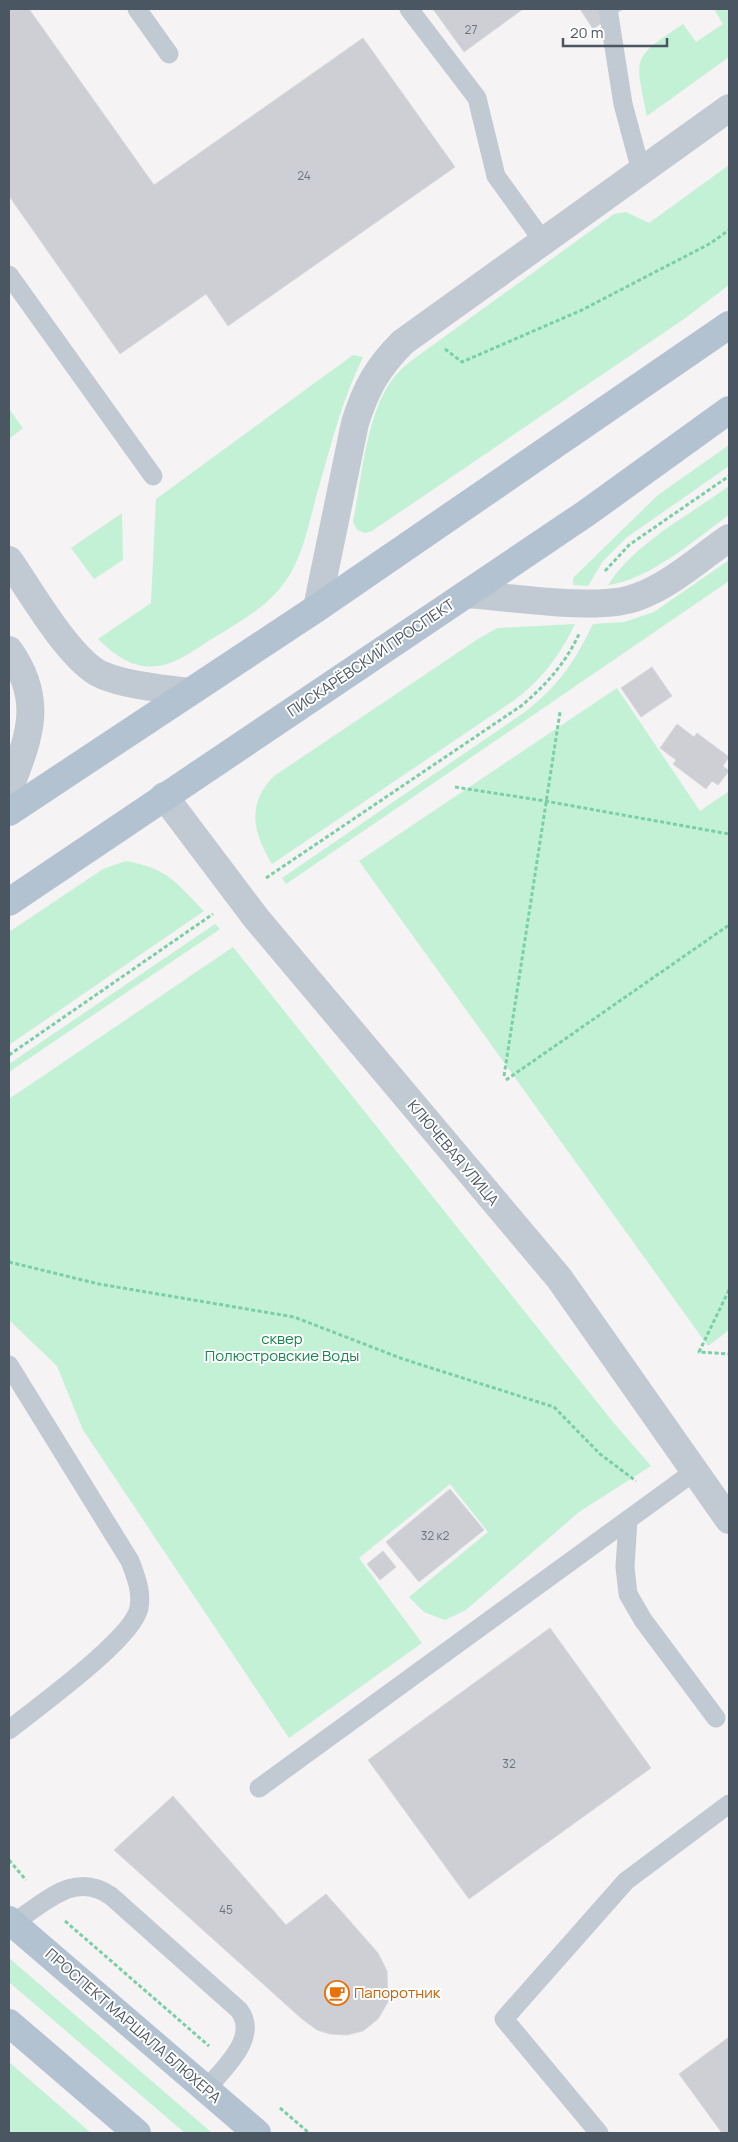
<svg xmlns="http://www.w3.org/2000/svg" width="738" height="2142" font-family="Manrope,sans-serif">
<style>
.green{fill:#c3f1d5}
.building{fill:#cdcfd5;stroke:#d7d9de}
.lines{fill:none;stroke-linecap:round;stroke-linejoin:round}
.path{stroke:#7ad0a6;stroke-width:3;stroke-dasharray:4 2.5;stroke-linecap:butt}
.service{stroke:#c1cad2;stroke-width:19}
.minor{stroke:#c1cad2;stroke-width:28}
.tertiary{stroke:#c1cad2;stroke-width:28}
.primary{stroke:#b3c2d1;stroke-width:28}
.labels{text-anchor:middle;stroke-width:4;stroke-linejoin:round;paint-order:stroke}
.number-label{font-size:12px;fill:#6b747e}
.street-label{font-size:15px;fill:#4a5661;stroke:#fff}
.park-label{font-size:15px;fill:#17864f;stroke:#fff}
.food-label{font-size:15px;fill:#c56008;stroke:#fff;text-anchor:start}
</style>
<rect width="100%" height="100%" fill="#f5f3f3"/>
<g class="green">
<path d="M 714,9 L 729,9 L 729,57 L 647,116 C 635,55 631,59 683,24 L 696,42 L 723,24 Z"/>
<path d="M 729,165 L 729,285 L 684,319 L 372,531 L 365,533 L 357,530 L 353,522 C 362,478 366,411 395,376 C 401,369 408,363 415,358 L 614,214 L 626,212 L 649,223 Z"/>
<path d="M 353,355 L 363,357 C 342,400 331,445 318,490 C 308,525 302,567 275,594 C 254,616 223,631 198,648 C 158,675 132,673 98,639 L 151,603 L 156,499 Z"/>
<path d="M 9,409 L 23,428 L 9,439 Z"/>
<path d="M 729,445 L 729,466 L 626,538 L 603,561 L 588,586 L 573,585 L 573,578 L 658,495 Z"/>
<path d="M 729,486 L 729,515 C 694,540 651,579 608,585 C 636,542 688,516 729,486 Z"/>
<path d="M 122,513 L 123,560 L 94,579 L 71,548 Z"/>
<path d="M 729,560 L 729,581 L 286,884 L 282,878 L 525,712 C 559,685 574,663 593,624 L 624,622 L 654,612 Z"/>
<path d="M 575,624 C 560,655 543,678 516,699 L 272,864 C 253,833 246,804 274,776 L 478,639 L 497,628 Z"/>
<path d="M 617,688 L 700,811 L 729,791 L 729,1330 L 708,1346 L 359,861 Z"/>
<path d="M 126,861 C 169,869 175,882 204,911 L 9,1045 L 9,932 L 103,869 Z"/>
<path d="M 215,924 L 220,929 L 9,1072 L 9,1064 Z"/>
<path d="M 233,947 L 613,1422 L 651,1466 L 579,1512 L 466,1610 L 445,1620 L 424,1612 L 409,1597 L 488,1532 L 450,1484 L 359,1558 L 422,1643 L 289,1738 L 83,1430 L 57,1366 L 9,1320 L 9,1099 Z"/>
<path d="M 9,1958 L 212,2133 L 185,2133 L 9,1982 Z"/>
<path d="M 9,2062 L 91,2133 L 9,2133 Z"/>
</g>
<g class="building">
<path d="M 9,9 L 29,9 L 154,185 L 363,38 L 455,167 L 228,326 L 206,294 L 120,354 L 9,196 Z"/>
<path d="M 433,9 L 523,9 L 464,52 Z"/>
<path d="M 580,9 L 623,9 L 593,29 Z"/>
<path d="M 652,667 L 672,696 L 641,717 L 621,688 Z"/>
<path d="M 677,724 L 694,737 L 697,733 L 729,757 L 723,766 L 729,771 L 718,785 L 712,781 L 706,789 L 673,764 L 676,760 L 660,748 Z"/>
<path d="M 450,1489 L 484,1530 L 419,1582 L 386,1542 Z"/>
<path d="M 383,1551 L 396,1567 L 380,1580 L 367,1564 Z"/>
<path d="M 550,1628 L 651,1768 L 469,1899 L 368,1760 Z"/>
<path d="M 173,1796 L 286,1925 L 326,1894 L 378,1953 L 387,1971 L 388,2002 L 378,2019 L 363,2031 L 347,2035 L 330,2034 L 317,2030 L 302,2019 L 114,1850 Z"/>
<path d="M 729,2037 L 729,2133 L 722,2133 L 679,2074 Z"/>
</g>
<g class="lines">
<g class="path">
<path d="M 445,349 L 462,362 L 582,310 L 711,243 L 729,230"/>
<path d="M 605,571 L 629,545 L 729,476"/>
<path d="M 455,787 L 545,801 L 729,834"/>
<path d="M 266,878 L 521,706 C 546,685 565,664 579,634"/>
<path d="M 9,1055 L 213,914"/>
<path d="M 504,1076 L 560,712"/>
<path d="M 506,1080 L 729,925"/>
<path d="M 9,1262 L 99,1284 L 294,1317 L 403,1359 L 554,1407 L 600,1454 L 636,1481"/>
<path d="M 729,1290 L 699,1352 L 729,1354"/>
<path d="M 9,1860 L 26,1880"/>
<path d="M 65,1921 L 209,2046"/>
<path d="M 280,2108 L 309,2133"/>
</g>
<g class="service">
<path d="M 137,9 L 169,54"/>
<path d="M 409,9 L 477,98 L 496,176 L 543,241"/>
<path d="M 608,9 L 623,104 L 641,171"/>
<path d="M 9,275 L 153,476"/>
<path d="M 9,1365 L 130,1561 C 136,1577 142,1591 139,1608 C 133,1639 36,1708 9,1730"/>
<path d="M 628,1520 L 625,1567 L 628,1594 L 643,1620 L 716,1718"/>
<path d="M 259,1788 L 695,1471"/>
<path d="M 13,1923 C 45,1903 74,1870 111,1896 L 239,2010 C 260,2038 223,2068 206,2090"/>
<path d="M 599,2133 L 504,2019 L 626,1881 L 729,1804"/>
</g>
<g class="minor">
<path d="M 467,594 C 509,597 600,612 637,597 C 671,585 700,558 729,538"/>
<path d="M 317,608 L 355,423 C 366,388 377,368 403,342 L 729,108"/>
<path d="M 164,796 L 256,918 L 559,1278 L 729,1520"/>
</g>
<g class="tertiary">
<path d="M 9,560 C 30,590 70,661 102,675 C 129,686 160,688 188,692"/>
<path d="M 9,650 C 45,701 29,737 9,790"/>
</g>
<g class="primary">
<path d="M 9,812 L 317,608 L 729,325"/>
<path d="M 9,902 L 585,514 L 729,410"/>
<path d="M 9,1920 L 257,2133"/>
<path d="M 9,2023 L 137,2133"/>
</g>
</g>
<defs>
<symbol id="cafe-ring" viewBox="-11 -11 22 22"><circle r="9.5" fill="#fff" stroke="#e8710a" stroke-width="1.5"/><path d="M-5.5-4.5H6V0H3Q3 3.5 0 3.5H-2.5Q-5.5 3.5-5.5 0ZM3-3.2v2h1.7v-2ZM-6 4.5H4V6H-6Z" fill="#e8710a"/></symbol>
</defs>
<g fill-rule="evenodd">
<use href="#cafe-ring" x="323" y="1979" width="28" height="28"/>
</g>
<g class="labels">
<g class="number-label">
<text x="471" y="34">27</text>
<text x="304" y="180">24</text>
<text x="435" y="1540">32 к2</text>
<text x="509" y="1768">32</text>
<text x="226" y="1914">45</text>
</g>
<g class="street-label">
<text transform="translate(371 658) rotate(-34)" y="5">ПИСКАРЁВСКИЙ ПРОСПЕКТ</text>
<text transform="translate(453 1153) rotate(50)" y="5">КЛЮЧЕВАЯ УЛИЦА</text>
<text transform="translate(133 2026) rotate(41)" y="5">ПРОСПЕКТ МАРШАЛА БЛЮХЕРА</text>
</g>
<g class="park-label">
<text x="282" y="1344">сквер<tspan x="282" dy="17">Полюстровские Воды</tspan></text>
</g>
<g class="food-label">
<text x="354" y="1998">Папоротник</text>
</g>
</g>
<rect width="738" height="2142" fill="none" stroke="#4a5661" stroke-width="20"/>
<path d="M563 38v8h104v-8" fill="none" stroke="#4a5661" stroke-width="2.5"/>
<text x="570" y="38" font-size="15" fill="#4a5661" stroke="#ffffff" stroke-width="4" paint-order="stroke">20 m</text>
</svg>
